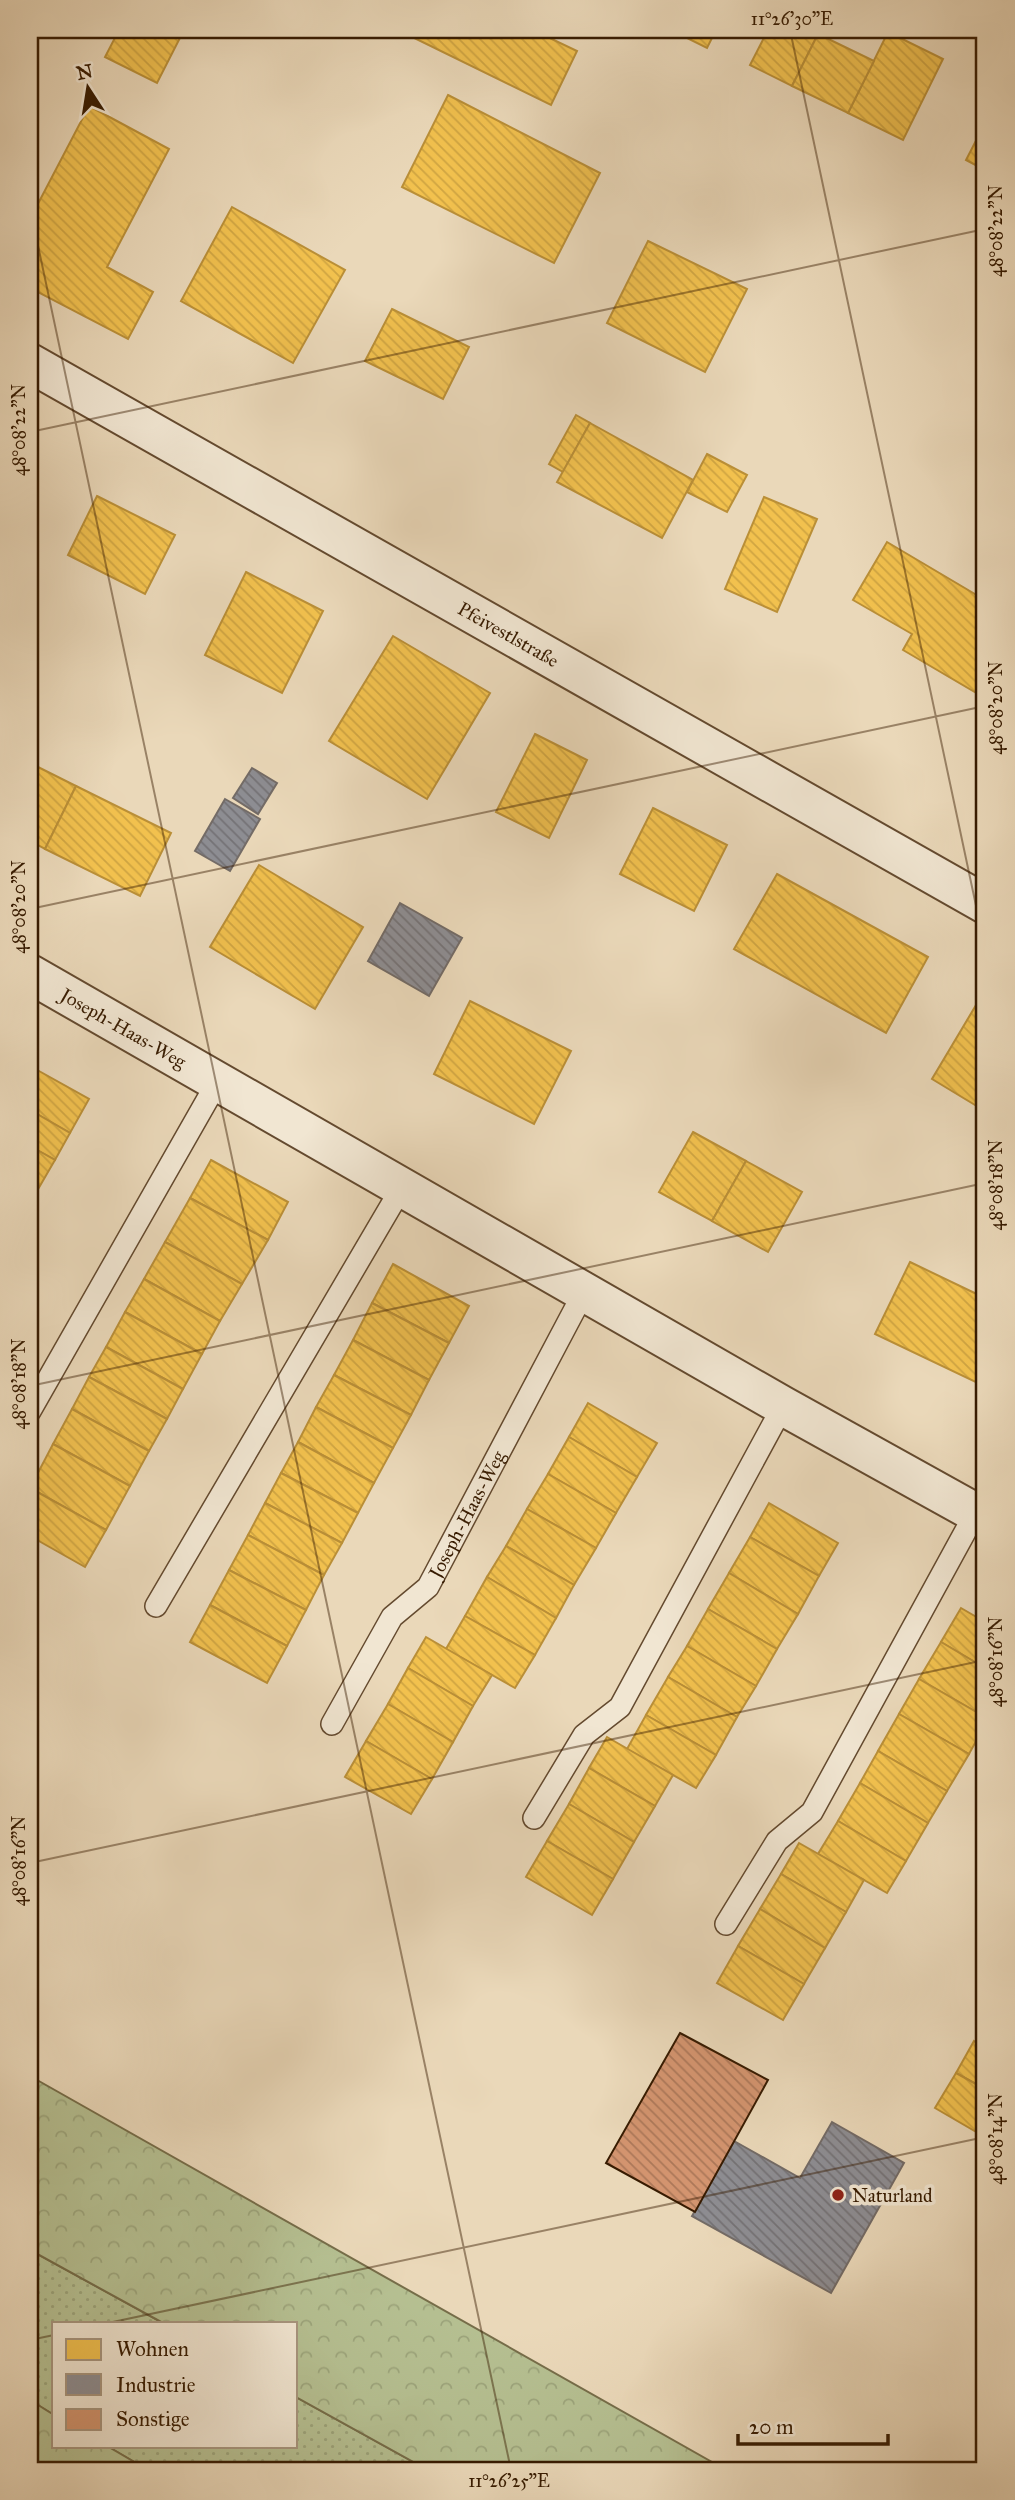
<svg xmlns="http://www.w3.org/2000/svg" width="1015" height="2500" font-family="'IM FELL Great Primer',serif">
<style>
.grass{fill:url(#grass-dots);stroke:#766d49;stroke-width:2}
.forest{fill:url(#forest-crowns);stroke:#766d49;stroke-width:2}
.homes{fill:url(#homes-back-hatch);stroke:#ba8f37;stroke-width:2}
.industry{fill:url(#industry-back-hatch);stroke:#736b66;stroke-width:2}
.building{fill:url(#building-back-hatch);stroke:#371b01;stroke-width:2}
.lines{fill:none;stroke-linecap:round;stroke-linejoin:round}
.service-casing{stroke:#644a2f;stroke-width:24}
.minor-casing{stroke:#644a2f;stroke-width:42}
.service{stroke:#f1e6d2;stroke-width:21}
.minor{stroke:#f1e6d2;stroke-width:38}
.ticks{fill:none;stroke:#371b01;stroke-width:2;stroke-opacity:0.45}
.poi-dot{fill:#8f2418;stroke:#f1e6d2;stroke-width:2.5}
.labels{text-anchor:middle;stroke-width:7;stroke-linejoin:round;paint-order:stroke}
.street-label{font-size:19px;fill:#371b01;stroke:#f1e6d2}
.poi-label{font-size:19px;fill:#371b01;stroke:#f1e6d2;text-anchor:start}
.neatline{fill:none;stroke:#371b01;stroke-width:2.5}
.ticks-label{font-size:18px;text-anchor:middle;fill:#371b01}
</style>
<defs>
<pattern id="grass-dots" width="8" height="8" patternUnits="userSpaceOnUse" patternTransform="scale(1.75)"><rect width="8" height="8" fill="#b5bf91"/><path d="M2 2h.1M6 6h.1" fill="none" stroke="#9ca47b" stroke-width="1.8" stroke-linecap="round"/></pattern>
<pattern id="forest-crowns" width="20" height="18" patternUnits="userSpaceOnUse" patternTransform="scale(1.75)"><rect width="20" height="18" fill="#b5bf91"/><path d="M2 6a3 3 0 1 1 6 0M12 15a3 3 0 1 1 6 0" fill="none" stroke="#9ca47b"/></pattern>
<pattern id="homes-back-hatch" width="6" height="6" patternUnits="userSpaceOnUse" patternTransform="scale(1.75)"><rect width="6" height="6" fill="#f2c14e"/><path d="M-1 5l2 2M0 0l6 6M5-1l2 2" fill="none" stroke="#d0a542"/></pattern>
<pattern id="industry-back-hatch" width="6" height="6" patternUnits="userSpaceOnUse" patternTransform="scale(1.75)"><rect width="6" height="6" fill="#8d8d92"/><path d="M-1 5l2 2M0 0l6 6M5-1l2 2" fill="none" stroke="#747275"/></pattern>
<pattern id="building-back-hatch" width="6" height="6" patternUnits="userSpaceOnUse" patternTransform="scale(1.75)"><rect width="6" height="6" fill="#d3946f"/><path d="M-1 5l2 2M0 0l6 6M5-1l2 2" fill="none" stroke="#ac7859"/></pattern>
</defs>
<rect width="100%" height="100%" fill="#ead8b9"/>
<filter id="stains"><feTurbulence type="fractalNoise" baseFrequency=".00286" numOctaves="4"/><feColorMatrix values="0 0 0 0 .2 0 0 0 0 .09 0 0 0 0 .02 0 0 0 .5 -.17"/></filter>
<radialGradient id="worn" r=".72"><stop offset=".6" stop-color="#630" stop-opacity="0"/><stop offset="1" stop-color="#630" stop-opacity=".3"/></radialGradient>
<g class="grass">
<path d="M 30,2250 L 163,2323 L 54,2323 L 54,2415 L 30,2400 Z"/>
<path d="M 296,2397 L 428,2470 L 148,2470 L 107,2446 L 296,2446 Z"/>
</g>
<g class="forest">
<path d="M 30,2076 L 726,2470 L 428,2470 L 296,2397 L 296,2323 L 163,2323 L 30,2250 Z"/>
<path d="M 30,2400 L 54,2415 L 54,2446 L 107,2446 L 148,2470 L 30,2470 Z"/>
</g>
<g class="homes">
<path d="M 119,30 L 184,30 L 157,83 L 105,57 Z"/>
<path d="M 398,30 L 533,30 L 577,51 L 551,105 Z"/>
<path d="M 671,30 L 716,30 L 707,48 Z"/>
<path d="M 768,30 L 820,30 L 792,86 L 750,65 Z"/>
<path d="M 888,32 L 943,59 L 903,140 L 848,113 Z"/>
<path d="M 818,34 L 874,61 L 848,113 L 792,86 Z"/>
<path d="M 448,95 L 600,173 L 554,263 L 402,187 Z"/>
<path d="M 89,106 L 169,149 L 107,267 L 153,292 L 128,339 L 30,288 L 30,219 Z"/>
<path d="M 985,123 L 985,170 L 966,160 Z"/>
<path d="M 232,207 L 345,270 L 293,363 L 181,301 Z"/>
<path d="M 648,241 L 747,289 L 705,372 L 607,323 Z"/>
<path d="M 392,309 L 469,347 L 443,399 L 365,361 Z"/>
<path d="M 576,415 L 590,423 L 563,472 L 549,464 Z"/>
<path d="M 590,423 L 693,480 L 662,538 L 557,482 Z"/>
<path d="M 707,454 L 747,475 L 727,512 L 687,492 Z"/>
<path d="M 97,496 L 175,535 L 145,594 L 68,555 Z"/>
<path d="M 764,497 L 817,519 L 777,612 L 725,589 Z"/>
<path d="M 887,542 L 985,600 L 985,698 L 903,650 L 912,634 L 853,600 Z"/>
<path d="M 246,572 L 323,611 L 282,693 L 205,655 Z"/>
<path d="M 393,636 L 490,693 L 427,799 L 329,741 Z"/>
<path d="M 535,734 L 587,760 L 549,838 L 496,812 Z"/>
<path d="M 30,763 L 76,786 L 45,849 L 30,841 Z"/>
<path d="M 76,786 L 171,833 L 140,896 L 45,849 Z"/>
<path d="M 653,808 L 727,845 L 694,911 L 620,874 Z"/>
<path d="M 259,865 L 363,927 L 315,1009 L 210,947 Z"/>
<path d="M 777,874 L 928,957 L 886,1033 L 734,949 Z"/>
<path d="M 985,990 L 985,1111 L 932,1079 Z"/>
<path d="M 470,1001 L 571,1051 L 534,1124 L 434,1074 Z"/>
<path d="M 30,1066 L 89,1099 L 70,1133 L 30,1110 Z"/>
<path d="M 30,1110 L 70,1133 L 55,1160 L 30,1146 Z"/>
<path d="M 693,1132 L 746,1161 L 712,1221 L 659,1192 Z"/>
<path d="M 30,1146 L 55,1160 L 37,1191 L 30,1188 Z"/>
<path d="M 211,1160 L 288,1202 L 268,1240 L 190,1198 Z"/>
<path d="M 746,1161 L 802,1192 L 768,1252 L 712,1221 Z"/>
<path d="M 190,1198 L 268,1240 L 242,1284 L 165,1242 Z"/>
<path d="M 165,1242 L 242,1284 L 220,1321 L 144,1279 Z"/>
<path d="M 910,1262 L 985,1298 L 984,1386 L 875,1334 Z"/>
<path d="M 393,1264 L 469,1306 L 449,1343 L 372,1303 Z"/>
<path d="M 144,1279 L 220,1321 L 202,1354 L 125,1312 Z"/>
<path d="M 372,1303 L 449,1343 L 429,1380 L 353,1340 Z"/>
<path d="M 125,1312 L 202,1354 L 183,1389 L 106,1347 Z"/>
<path d="M 353,1340 L 429,1380 L 411,1415 L 334,1375 Z"/>
<path d="M 106,1347 L 183,1389 L 167,1419 L 89,1377 Z"/>
<path d="M 334,1375 L 411,1415 L 393,1448 L 316,1407 Z"/>
<path d="M 89,1377 L 167,1419 L 149,1451 L 72,1409 Z"/>
<path d="M 588,1403 L 657,1443 L 637,1477 L 569,1437 Z"/>
<path d="M 316,1407 L 393,1448 L 374,1483 L 298,1442 Z"/>
<path d="M 72,1409 L 149,1451 L 130,1486 L 53,1444 Z"/>
<path d="M 569,1437 L 637,1477 L 616,1513 L 548,1474 Z"/>
<path d="M 298,1442 L 374,1483 L 358,1513 L 281,1473 Z"/>
<path d="M 53,1444 L 130,1486 L 106,1530 L 30,1488 Z"/>
<path d="M 281,1473 L 358,1513 L 342,1543 L 265,1503 Z"/>
<path d="M 548,1474 L 616,1513 L 596,1548 L 527,1509 Z"/>
<path d="M 30,1488 L 106,1530 L 85,1567 L 30,1536 Z"/>
<path d="M 265,1503 L 342,1543 L 324,1575 L 248,1535 Z"/>
<path d="M 769,1503 L 838,1543 L 819,1576 L 750,1537 Z"/>
<path d="M 527,1509 L 596,1548 L 574,1585 L 506,1546 Z"/>
<path d="M 248,1535 L 324,1575 L 306,1610 L 229,1570 Z"/>
<path d="M 750,1537 L 819,1576 L 798,1614 L 729,1573 Z"/>
<path d="M 506,1546 L 574,1585 L 556,1618 L 487,1577 Z"/>
<path d="M 229,1570 L 306,1610 L 287,1646 L 210,1605 Z"/>
<path d="M 729,1573 L 798,1614 L 777,1649 L 708,1609 Z"/>
<path d="M 487,1577 L 556,1618 L 535,1655 L 465,1616 Z"/>
<path d="M 210,1605 L 287,1646 L 267,1683 L 190,1642 Z"/>
<path d="M 961,1608 L 985,1622 L 985,1668 L 941,1642 Z"/>
<path d="M 708,1609 L 777,1649 L 756,1686 L 687,1646 Z"/>
<path d="M 465,1616 L 535,1655 L 515,1688 L 446,1649 Z"/>
<path d="M 426,1637 L 492,1675 L 473,1706 L 408,1668 Z"/>
<path d="M 941,1642 L 985,1668 L 985,1717 L 919,1679 Z"/>
<path d="M 687,1646 L 756,1686 L 737,1717 L 668,1677 Z"/>
<path d="M 408,1668 L 473,1706 L 453,1742 L 388,1704 Z"/>
<path d="M 668,1677 L 737,1717 L 716,1755 L 646,1715 Z"/>
<path d="M 919,1679 L 985,1717 L 985,1725 L 969,1754 L 899,1714 Z"/>
<path d="M 388,1704 L 453,1742 L 432,1779 L 366,1741 Z"/>
<path d="M 899,1714 L 969,1754 L 947,1791 L 878,1751 Z"/>
<path d="M 646,1715 L 716,1755 L 696,1788 L 627,1749 Z"/>
<path d="M 607,1737 L 673,1775 L 655,1806 L 589,1768 Z"/>
<path d="M 366,1741 L 432,1779 L 411,1814 L 345,1777 Z"/>
<path d="M 878,1751 L 947,1791 L 928,1823 L 860,1783 Z"/>
<path d="M 589,1768 L 655,1806 L 634,1842 L 569,1804 Z"/>
<path d="M 860,1783 L 928,1823 L 906,1861 L 838,1821 Z"/>
<path d="M 569,1804 L 634,1842 L 613,1879 L 547,1841 Z"/>
<path d="M 838,1821 L 906,1861 L 887,1893 L 818,1854 Z"/>
<path d="M 547,1841 L 613,1879 L 592,1915 L 526,1877 Z"/>
<path d="M 799,1843 L 864,1880 L 846,1912 L 781,1874 Z"/>
<path d="M 781,1874 L 846,1912 L 825,1948 L 760,1909 Z"/>
<path d="M 760,1909 L 825,1948 L 804,1984 L 738,1946 Z"/>
<path d="M 738,1946 L 804,1984 L 783,2020 L 717,1983 Z"/>
<path d="M 974,2041 L 985,2048 L 985,2089 L 956,2073 Z"/>
<path d="M 956,2073 L 985,2089 L 985,2137 L 935,2108 Z"/>
</g>
<g class="industry">
<path d="M 252,768 L 277,783 L 258,814 L 233,798 Z"/>
<path d="M 225,799 L 260,819 L 230,871 L 195,851 Z"/>
<path d="M 400,903 L 462,938 L 429,996 L 368,961 Z"/>
<path d="M 832,2122 L 904,2163 L 831,2293 L 692,2216 L 734,2141 L 800,2178 Z"/>
</g>
<path class="building" d="M 680,2033 L 768,2080 L 695,2212 L 606,2163 Z"/>
<g class="lines">
<defs>
<g id="service">
<path d="M 30,1411 L 218,1081"/>
<path d="M 156,1606 L 402,1187"/>
<path id="s1" d="M 332,1724 L 392,1617 L 428,1587 L 584,1292"/>
<path d="M 534,1818 L 584,1735 L 620,1707 L 783,1406"/>
<path d="M 726,1924 L 777,1841 L 812,1812 L 976,1512"/>
</g>
<g id="minor">
<path id="s2" d="M 30,363 L 985,904"/>
<path id="s3" d="M 30,974 L 783,1406 L 985,1518"/>
</g>
</defs>
<use href="#service" class="service-casing"/>
<use href="#minor" class="minor-casing"/>
<use href="#service" class="service"/>
<use href="#minor" class="minor"/>
</g>
<path class="ticks" d="M 790,30 L 985,948M 30,208 L 511,2470M 30,432 L 985,229M 30,909 L 985,706M 30,1386 L 985,1183M 30,1863 L 985,1660M 108,2323 L 985,2137M 30,2340 L 54,2335"/>
<circle class="poi-dot" cx="838" cy="2195" r="7"/>
<g class="labels">
<g class="street-label">
<text dy="7" stroke="none"><textPath href="#s2" startOffset="550">Pfeivestlstraße</textPath></text>
<text dy="7" stroke="none"><textPath href="#s3" startOffset="108">Joseph-Haas-Weg</textPath></text>
<text dy="7" stroke="none"><textPath href="#s1" startOffset="252">Joseph-Haas-Weg</textPath></text>
</g>
<g class="poi-label">
<text x="852" y="2202">Naturland</text>
</g>
</g>
<rect width="1015" height="2500" fill="none" stroke="#ead8b9" stroke-width="77"/>
<rect x="52" y="2322" width="245" height="126" fill="#f1e6d2" stroke="#a7957e" stroke-width="2"/>
<rect x="66" y="2339" width="35" height="21" fill="#f2c14e" stroke="#a7957e" stroke-width="2"/>
<text x="116" y="2356" font-size="21" fill="#371b01">Wohnen</text>
<rect x="66" y="2374" width="35" height="21" fill="#8d8d92" stroke="#a7957e" stroke-width="2"/>
<text x="116" y="2392" font-size="21" fill="#371b01">Industrie</text>
<rect x="66" y="2409" width="35" height="21" fill="#d3946f" stroke="#a7957e" stroke-width="2"/>
<text x="116" y="2426" font-size="21" fill="#371b01">Sonstige</text>
<g transform="translate(88 88) rotate(348)" stroke="#f1e6d2" stroke-width="5" paint-order="stroke">
<path d="M0-5L12 26L0 18L-12 26Z" fill="#371b01"/>
<text y="-10" font-size="19" font-weight="bold" text-anchor="middle" fill="#371b01">N</text>
</g>
<path d="M738 2434v10h150v-10" fill="none" stroke="#371b01" stroke-width="3.5"/>
<text x="749" y="2434" font-size="21" fill="#371b01" stroke="#f1e6d2" stroke-width="5" paint-order="stroke">20 m</text>
<rect x="38" y="38" width="938" height="2424" class="neatline"/>
<g class="ticks-label">
<text x="792" y="25">11°26'30"E</text>
<text transform="translate(996 231) rotate(-90)" y="6">48°08'22"N</text>
<text transform="translate(19 430) rotate(-90)" y="6">48°08'22"N</text>
<text transform="translate(996 708) rotate(-90)" y="6">48°08'20"N</text>
<text transform="translate(19 907) rotate(-90)" y="6">48°08'20"N</text>
<text transform="translate(996 1185) rotate(-90)" y="6">48°08'18"N</text>
<text transform="translate(19 1384) rotate(-90)" y="6">48°08'18"N</text>
<text transform="translate(996 1662) rotate(-90)" y="6">48°08'16"N</text>
<text transform="translate(19 1861) rotate(-90)" y="6">48°08'16"N</text>
<text transform="translate(996 2139) rotate(-90)" y="6">48°08'14"N</text>
<text x="509" y="2487">11°26'25"E</text>
</g>
<rect width="100%" height="100%" filter="url(#stains)"/>
<rect width="100%" height="100%" fill="url(#worn)"/>
</svg>
